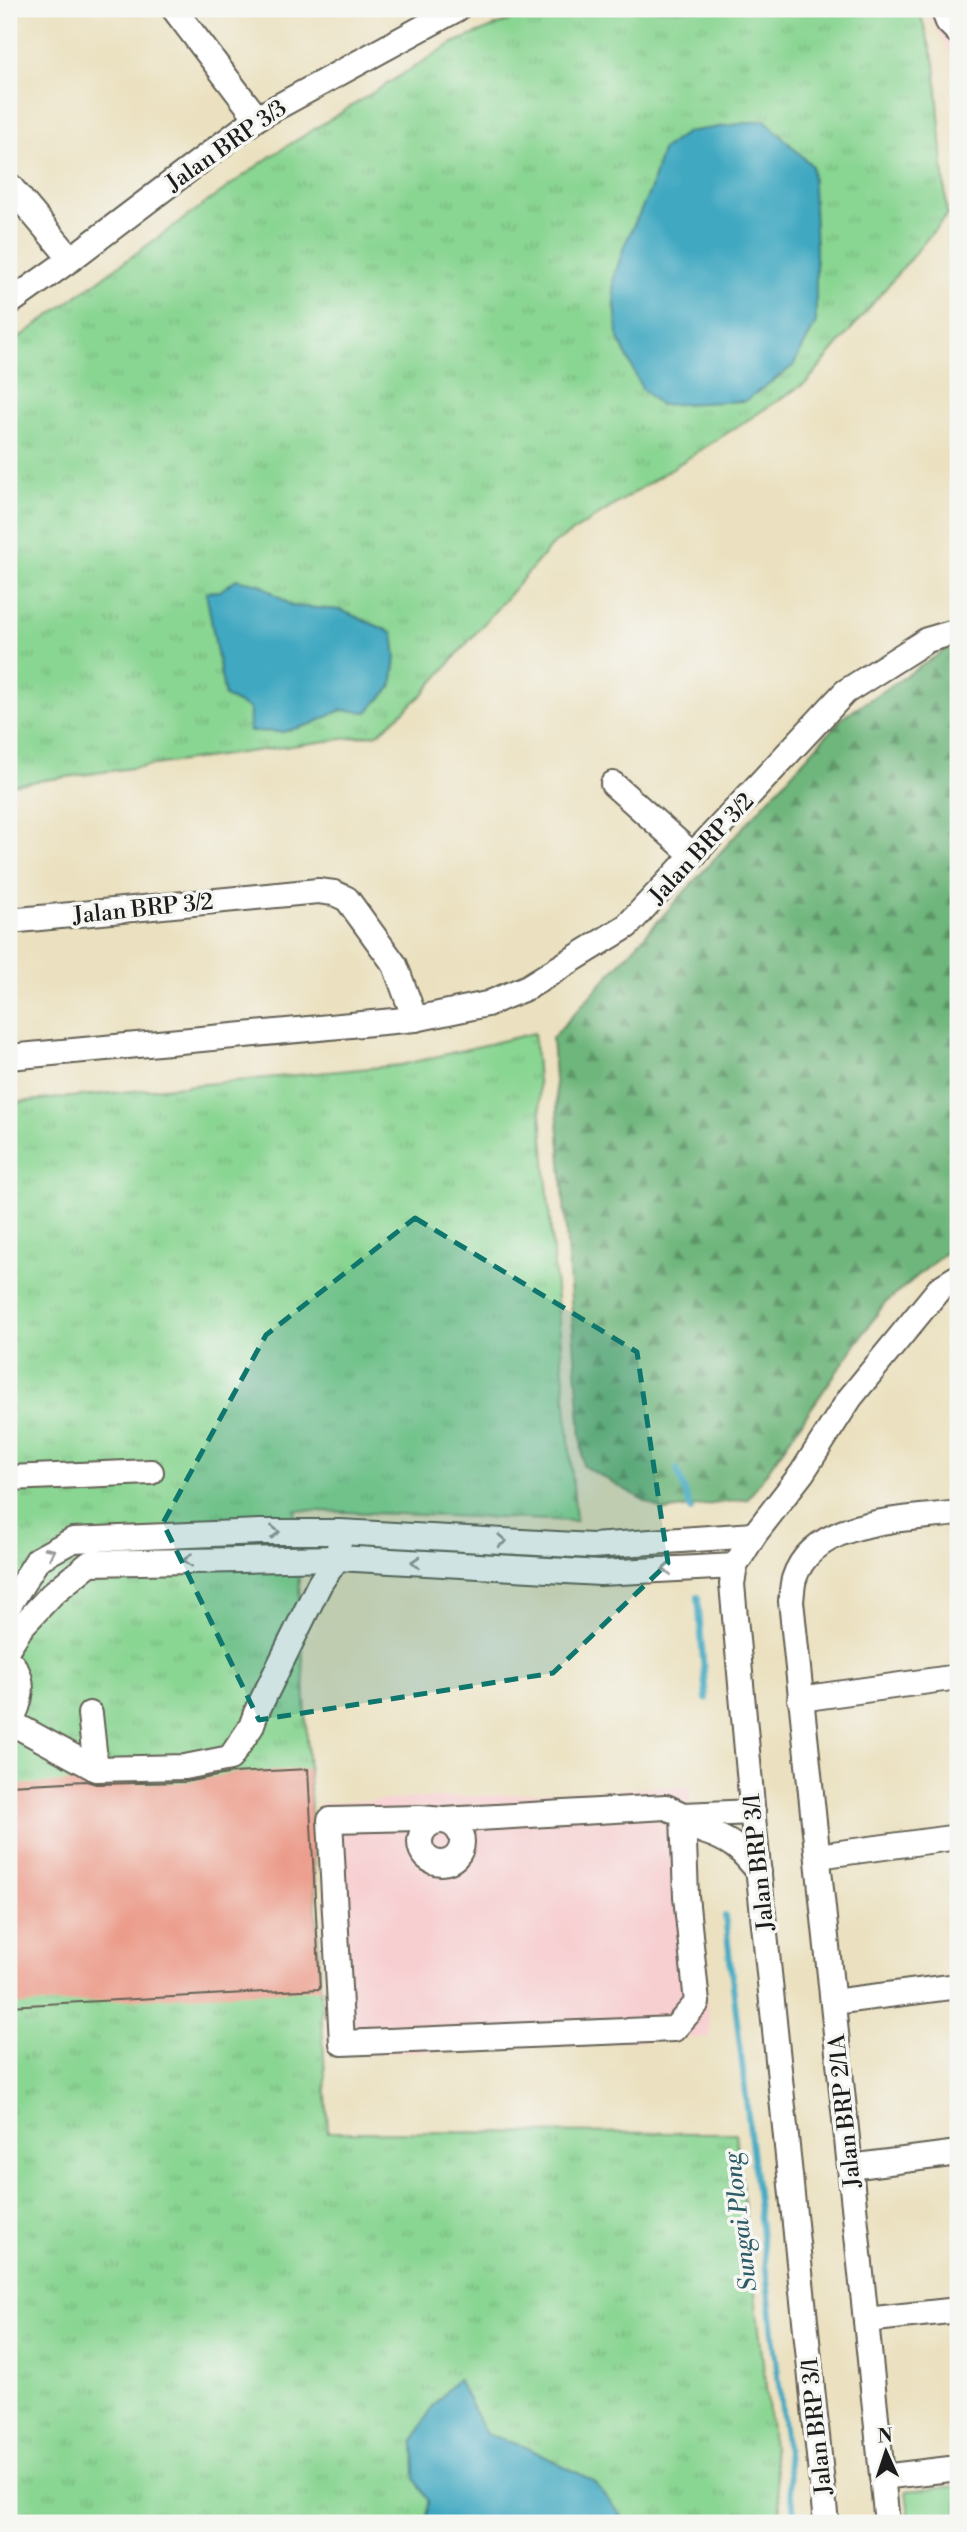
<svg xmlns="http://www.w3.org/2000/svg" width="967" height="2532" font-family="'Libre Bodoni',serif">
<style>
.built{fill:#f7cfd1}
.grass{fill:url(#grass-tufts);stroke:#527857;stroke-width:2}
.forest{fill:url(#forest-firs);stroke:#45694c;stroke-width:2}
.park{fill:#89d592;stroke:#527857;stroke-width:2}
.water{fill:#41a8c1;stroke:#2e626e;stroke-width:2}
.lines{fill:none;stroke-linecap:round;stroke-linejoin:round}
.stream{stroke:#41a8c1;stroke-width:6}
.building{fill:#eb9987}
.minor-casing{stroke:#646155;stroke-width:28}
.minor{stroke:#fff;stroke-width:24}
.oneway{stroke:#999}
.marked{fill:#0f766e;fill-opacity:0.2;stroke:#0f766e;stroke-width:5;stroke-dasharray:14 9;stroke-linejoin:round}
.labels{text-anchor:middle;stroke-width:7;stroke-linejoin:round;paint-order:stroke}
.street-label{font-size:23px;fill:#1c1c1c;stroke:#f6f6f2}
.water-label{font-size:24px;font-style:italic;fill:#2d5b66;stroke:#f6f6f2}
</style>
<defs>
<pattern id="grass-tufts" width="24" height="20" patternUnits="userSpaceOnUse" patternTransform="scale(1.75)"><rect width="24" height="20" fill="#89d592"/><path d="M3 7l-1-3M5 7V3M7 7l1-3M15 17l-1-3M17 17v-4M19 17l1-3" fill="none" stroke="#76b67d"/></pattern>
<pattern id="forest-firs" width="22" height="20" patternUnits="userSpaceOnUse" patternTransform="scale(1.75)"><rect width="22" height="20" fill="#6eb67c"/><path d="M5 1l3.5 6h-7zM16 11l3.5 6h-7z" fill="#5a9365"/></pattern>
</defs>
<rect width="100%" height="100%" fill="#f6f6f2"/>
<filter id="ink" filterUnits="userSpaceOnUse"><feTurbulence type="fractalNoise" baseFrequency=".0143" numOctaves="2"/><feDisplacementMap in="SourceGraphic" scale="14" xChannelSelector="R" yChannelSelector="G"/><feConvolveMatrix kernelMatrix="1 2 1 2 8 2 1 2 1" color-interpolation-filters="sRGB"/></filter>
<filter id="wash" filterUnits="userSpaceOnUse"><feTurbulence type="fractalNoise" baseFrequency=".00686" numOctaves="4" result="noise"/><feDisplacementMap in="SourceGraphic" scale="28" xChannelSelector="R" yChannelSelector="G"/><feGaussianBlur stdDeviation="1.57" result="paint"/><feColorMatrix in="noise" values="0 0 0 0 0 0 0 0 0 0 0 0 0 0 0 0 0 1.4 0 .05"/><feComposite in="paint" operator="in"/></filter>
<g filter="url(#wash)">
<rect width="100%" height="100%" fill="#ebe1c0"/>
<g class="built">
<path d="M 924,9 L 958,9 L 958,67 L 941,36 Z"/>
<path d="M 689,1786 L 710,2037 L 335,2055 L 320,1803 Z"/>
</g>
<g class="grass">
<path d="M 538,9 L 919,9 L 935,64 L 947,215 L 807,382 L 552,545 L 423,694 L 378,734 L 9,785 L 9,345 L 271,156 L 453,43 Z"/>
<path d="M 534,1033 L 576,1521 L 295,1510 L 328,2132 L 736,2133 L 782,2523 L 9,2523 L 9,1103 L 401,1065 Z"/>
</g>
<path class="forest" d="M 958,645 L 958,1242 L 884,1304 L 748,1499 L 663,1511 L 583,1466 L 552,1038 L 843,717 L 950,647 Z"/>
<path class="park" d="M 958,2485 L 958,2523 L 910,2523 L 906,2491 Z"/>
<g class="water">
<path d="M 765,120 L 812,166 L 816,250 L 816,323 L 793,366 L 745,401 L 659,405 L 642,389 L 618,337 L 613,281 L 624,246 L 650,191 L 662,150 L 687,132 Z"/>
<path d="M 236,579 L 260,584 L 292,606 L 341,610 L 393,633 L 396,658 L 392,687 L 367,712 L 341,710 L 312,724 L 283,732 L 249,731 L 250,709 L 225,697 L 206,592 L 220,591 Z"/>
<path d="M 457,2379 L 486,2434 L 526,2447 L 594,2481 L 624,2519 L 625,2523 L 427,2523 L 428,2500 L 415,2479 L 414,2440 L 432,2407 Z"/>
</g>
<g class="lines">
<g class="stream">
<path d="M 677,1469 L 691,1510"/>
<path d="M 698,1597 L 706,1699"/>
<path d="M 725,1916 L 795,2523"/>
</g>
</g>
<g id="blocks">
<path class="building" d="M 308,1769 L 320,1989 L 9,2006 L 9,1785 L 86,1781 L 96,1784 L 185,1782 L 233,1773 Z"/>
</g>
</g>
<g filter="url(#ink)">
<use href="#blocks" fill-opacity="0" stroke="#646155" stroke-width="2"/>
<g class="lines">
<defs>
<g id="minor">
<path d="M 174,9 L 257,118"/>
<path d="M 943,9 L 948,22 L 958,32"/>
<path d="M 9,185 L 71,259"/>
<path d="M 9,303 L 71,259 L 257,118 L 457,9"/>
<path d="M 613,784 L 694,856"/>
<path d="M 9,921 L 318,891 L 334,893 L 347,899 L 395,965 L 415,1019"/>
<path d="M 9,1057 L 415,1019 L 487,1004 L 528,987 L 627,926 L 845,692 L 927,640 L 958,631"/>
<path d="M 9,1478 L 151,1472"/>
<path d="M 9,1605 L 38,1559 L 73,1540 L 260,1532 L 340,1532 L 592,1546 L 754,1535"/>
<path d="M 9,1646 L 22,1626 L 53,1593 L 90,1563 L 338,1558 L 600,1573 L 735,1566"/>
<path d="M 9,1661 C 28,1679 21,1704 9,1724"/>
<path d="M 800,1699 L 958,1677"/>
<path d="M 90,1714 L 96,1769"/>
<path d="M 10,1722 L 96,1769 L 185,1767 L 230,1758 L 251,1727 L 256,1713 C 277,1670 298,1627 319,1585 C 326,1572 338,1562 339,1548"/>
<path d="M 666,1807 L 683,1815 L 686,1896 L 697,2003 L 674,2029 L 342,2043 L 330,1820 L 420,1818 L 444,1820 Z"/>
<path d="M 683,1815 L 753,1812"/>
<circle cx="441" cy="1842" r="21"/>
<path d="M 703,1831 C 731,1840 741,1849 759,1872"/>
<path d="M 818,1856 L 958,1837"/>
<path d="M 833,2002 L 958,1986"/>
<path d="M 850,2167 L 958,2153"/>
<path d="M 866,2320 L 958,2310"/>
<path d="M 882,2477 L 958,2468"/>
<path d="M 826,2523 L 754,1828 L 732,1584 L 735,1566 L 754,1535 L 802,1473 L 850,1398 L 940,1288 L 958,1277"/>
<path d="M 887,2523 L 791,1601 C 792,1594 792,1586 794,1579 C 813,1518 907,1520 958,1513"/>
</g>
</defs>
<use href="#minor" class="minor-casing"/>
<use href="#minor" class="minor"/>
</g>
<defs><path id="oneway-chevron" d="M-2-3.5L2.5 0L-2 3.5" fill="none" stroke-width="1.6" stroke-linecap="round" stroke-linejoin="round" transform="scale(1.75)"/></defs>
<g class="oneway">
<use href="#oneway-chevron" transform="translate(275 1532)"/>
<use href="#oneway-chevron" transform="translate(502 1541) rotate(3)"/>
<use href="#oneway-chevron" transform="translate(50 1552) rotate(-27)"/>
<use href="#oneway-chevron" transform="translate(188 1560) rotate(179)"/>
<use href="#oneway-chevron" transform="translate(416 1562) rotate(-177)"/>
<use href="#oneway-chevron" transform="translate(667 1569) rotate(177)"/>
</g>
</g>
<path class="marked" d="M 415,1218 L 637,1352 L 668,1563 L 553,1673 L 259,1720 L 163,1523 L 266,1335 Z"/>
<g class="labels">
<g class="street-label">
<text transform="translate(226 145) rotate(-35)" y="8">Jalan BRP 3/3</text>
<text transform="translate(701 848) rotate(-47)" y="8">Jalan BRP 3/2</text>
<text transform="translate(143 908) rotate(-6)" y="8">Jalan BRP 3/2</text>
<text transform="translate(758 1862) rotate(-96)" y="8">Jalan BRP 3/1</text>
<text transform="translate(844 2111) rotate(-96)" y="8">Jalan BRP 2/1A</text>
<text transform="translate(816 2426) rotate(-96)" y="8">Jalan BRP 3/1</text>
</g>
<g class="water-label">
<text transform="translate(740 2222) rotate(-97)" y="8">Sungai Plong</text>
</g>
</g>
<rect width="967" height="2532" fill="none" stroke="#f6f6f2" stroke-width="35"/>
<g transform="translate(886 2452) rotate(357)" stroke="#f6f6f2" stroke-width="5" paint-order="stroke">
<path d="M0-5L12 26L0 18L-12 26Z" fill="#1c1c1c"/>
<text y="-10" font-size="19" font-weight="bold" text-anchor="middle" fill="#1c1c1c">N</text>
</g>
</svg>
